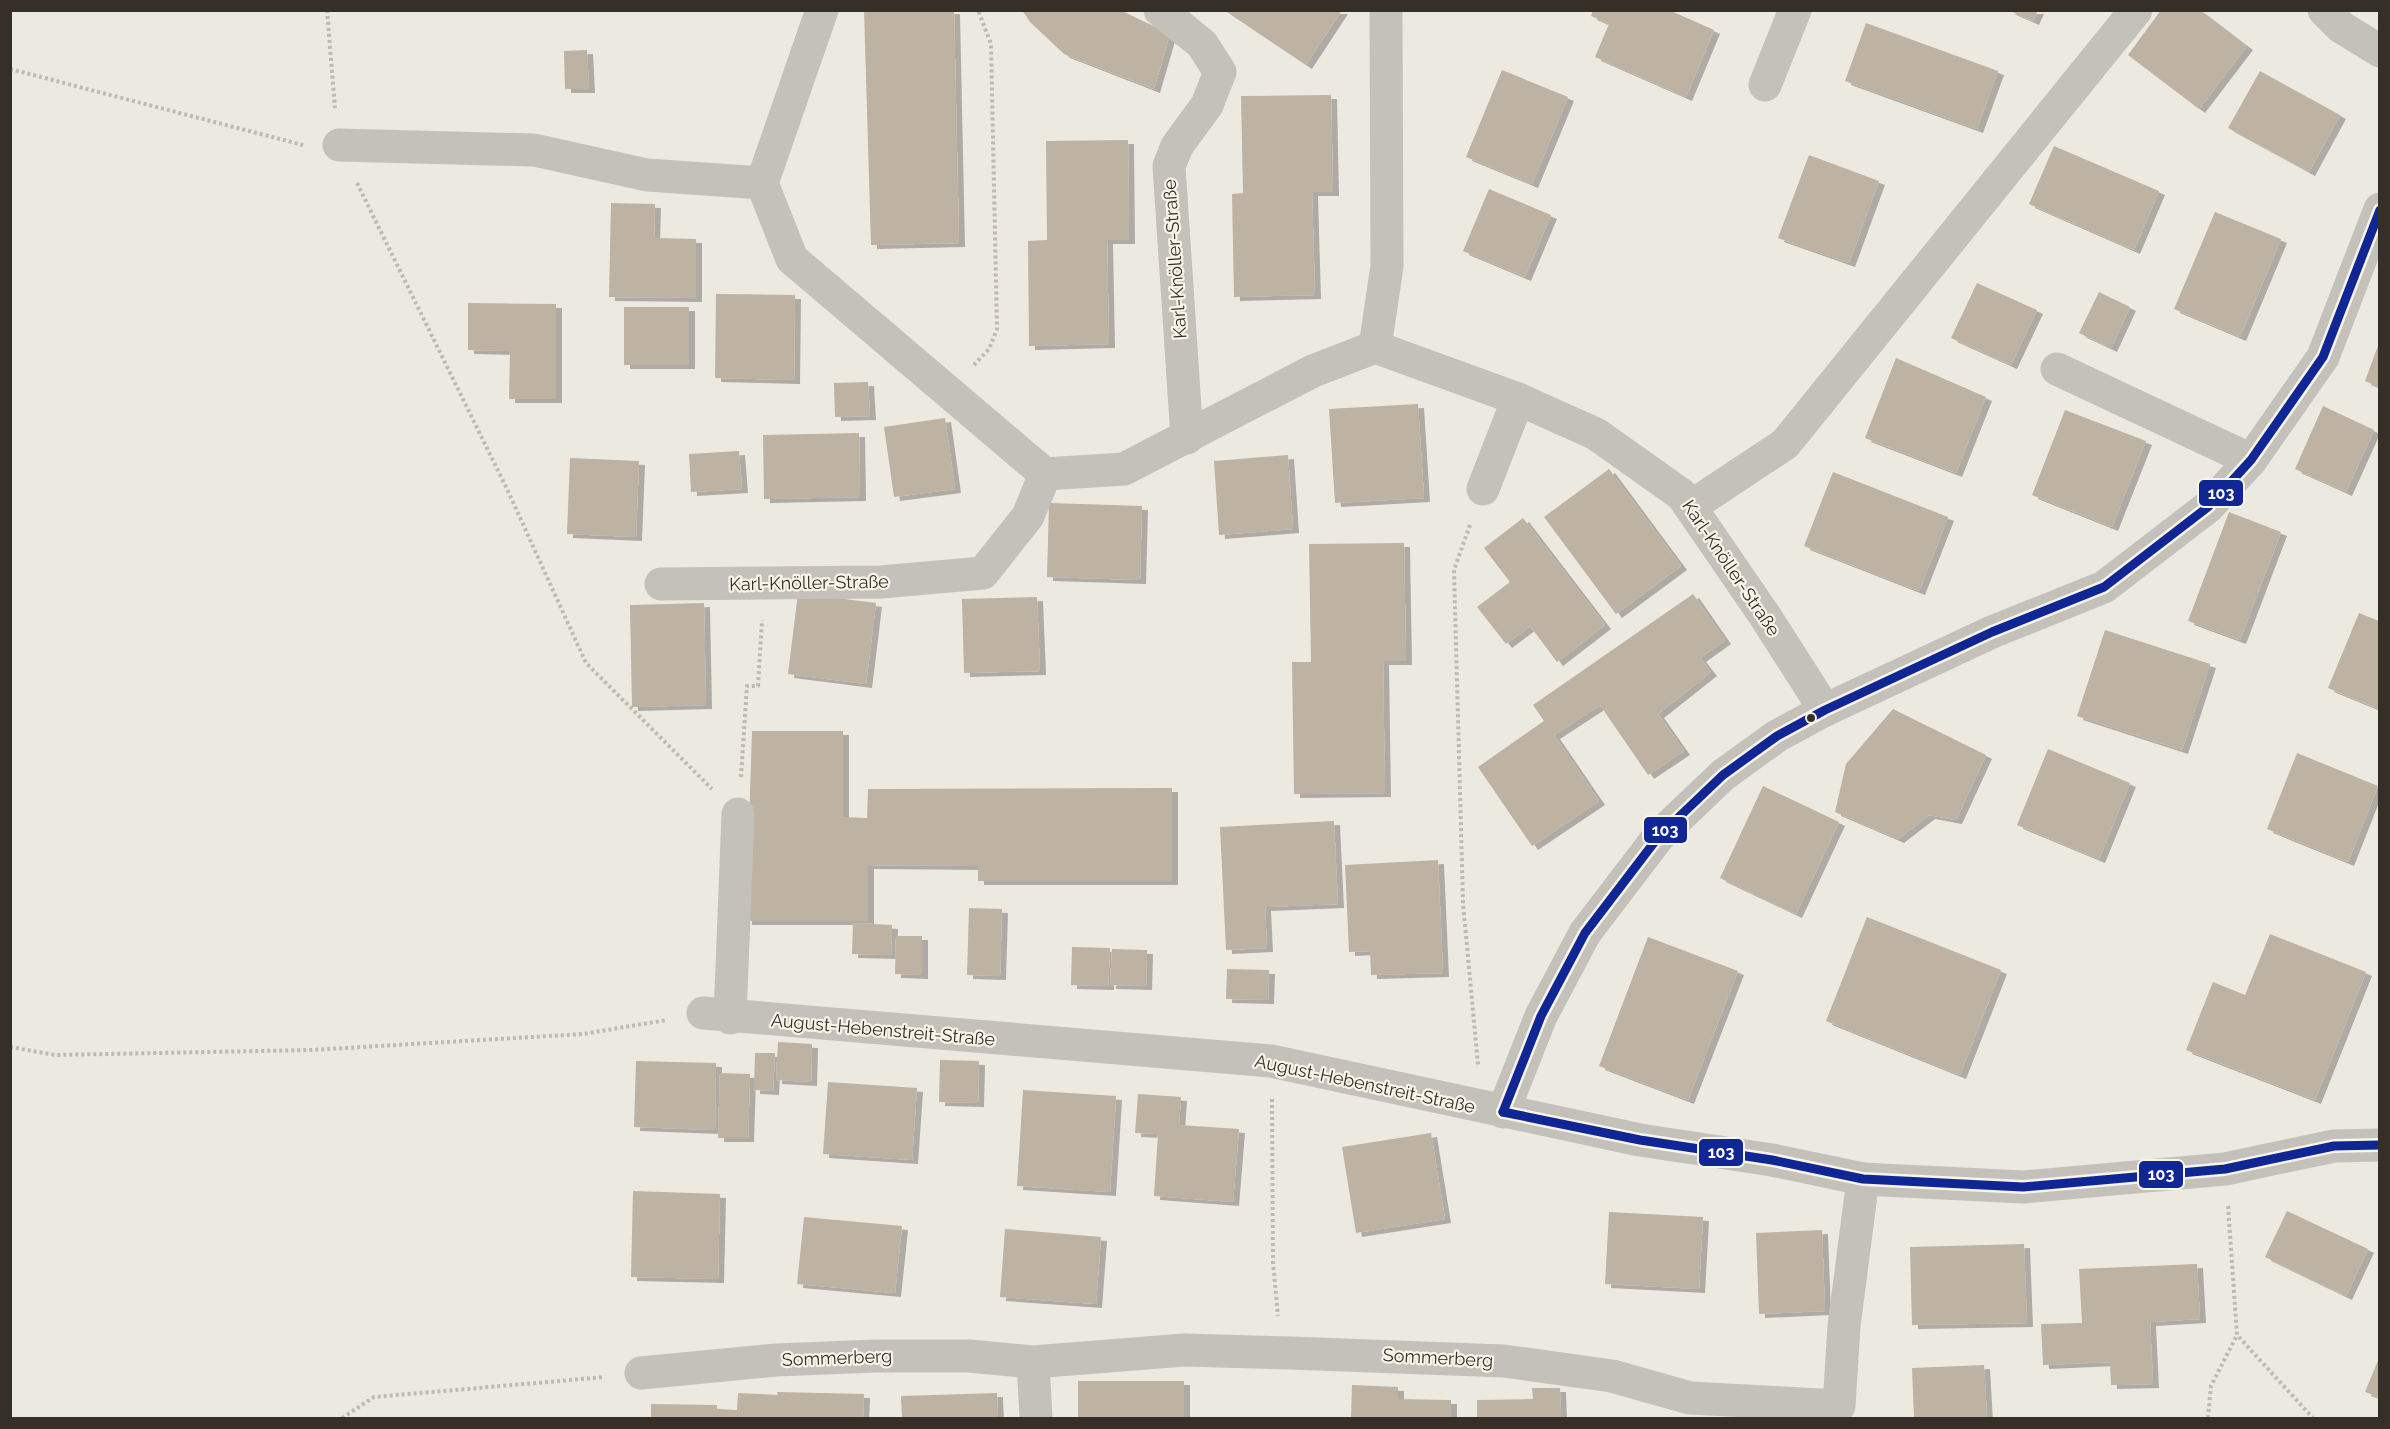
<svg xmlns="http://www.w3.org/2000/svg" width="2390" height="1429" font-family="Raleway,sans-serif">
<style>
.building{fill:#beb2a3;filter:url(#shadow)}
.lines{fill:none;stroke-linecap:round;stroke-linejoin:round}
.path{stroke:#bdbab2;stroke-width:4;stroke-dasharray:3 3;stroke-linecap:butt}
.minor{stroke:#c4c1ba;stroke-width:33}
.bus-1-casing{stroke:#f8f5e8;stroke-width:14}
.bus-1{stroke:#102694;stroke-width:9}
.bus-dot{fill:#352f28;stroke:#f8f5e8;stroke-width:2}
.labels{text-anchor:middle;stroke-width:4.5;stroke-linejoin:round;paint-order:stroke}
.street-label{font-size:18px;fill:#352f28;stroke:#f8f5e8}
.line-badge{stroke:#f8f5e8;stroke-width:2}
.badge-label{font-size:16px;text-anchor:middle;font-weight:bold;fill:#fff}
</style>
<defs>
<filter id="shadow"><feDropShadow dx="6" dy="4" stdDeviation="0" flood-color="#0004"/></filter>
</defs>
<rect width="100%" height="100%" fill="#ece9e0"/>
<g class="building">
<path d="M 864,10 L 954,10 L 959,243 L 871,245 Z"/>
<path d="M 1022,10 L 1120,10 L 1170,34 L 1154,89 L 1064,54 L 1030,22 Z"/>
<path d="M 1224,10 L 1342,10 L 1306,65 Z"/>
<path d="M 1593,10 L 1669,10 L 1714,30 L 1686,97 L 1595,57 L 1609,24 L 1591,16 Z"/>
<path d="M 2008,10 L 2038,10 L 2033,21 Z"/>
<path d="M 2161,10 L 2200,10 L 2247,46 L 2199,109 L 2128,55 Z"/>
<path d="M 1866,23 L 1998,71 L 1977,129 L 1845,81 Z"/>
<path d="M 587,50 L 589,89 L 565,89 L 564,51 Z"/>
<path d="M 1502,70 L 1568,97 L 1532,184 L 1466,157 Z"/>
<path d="M 2260,71 L 2340,115 L 2309,172 L 2228,128 Z"/>
<path d="M 1331,95 L 1333,192 L 1312,192 L 1315,295 L 1234,297 L 1232,194 L 1243,193 L 1241,96 Z"/>
<path d="M 1128,140 L 1129,240 L 1107,240 L 1109,344 L 1029,346 L 1028,241 L 1047,240 L 1046,141 Z"/>
<path d="M 2054,146 L 2159,191 L 2134,250 L 2029,204 Z"/>
<path d="M 1809,155 L 1879,181 L 1849,263 L 1778,238 Z"/>
<path d="M 1489,189 L 1551,215 L 1525,277 L 1463,251 Z"/>
<path d="M 611,203 L 655,204 L 654,238 L 696,239 L 696,298 L 609,297 Z"/>
<path d="M 2215,212 L 2281,239 L 2240,337 L 2174,309 Z"/>
<path d="M 1977,283 L 2037,310 L 2011,365 L 1951,338 Z"/>
<path d="M 2099,292 L 2130,307 L 2111,348 L 2079,333 Z"/>
<path d="M 716,294 L 795,295 L 794,380 L 715,378 Z"/>
<path d="M 468,303 L 556,304 L 556,399 L 509,399 L 510,351 L 468,350 Z"/>
<rect x="624" y="307" width="65" height="58"/>
<path d="M 2379,343 L 2379,387 L 2365,381 Z"/>
<path d="M 1896,358 L 1986,397 L 1956,473 L 1865,438 Z"/>
<path d="M 868,382 L 870,416 L 835,417 L 834,383 Z"/>
<path d="M 1418,404 L 1424,498 L 1335,503 L 1329,409 Z"/>
<path d="M 2323,406 L 2374,430 L 2346,492 L 2295,469 Z"/>
<path d="M 2065,410 L 2146,441 L 2112,527 L 2032,495 Z"/>
<path d="M 945,418 L 955,489 L 894,497 L 884,427 Z"/>
<path d="M 859,433 L 860,497 L 764,499 L 763,435 Z"/>
<path d="M 739,451 L 742,489 L 691,492 L 689,454 Z"/>
<path d="M 1288,455 L 1293,529 L 1219,535 L 1214,461 Z"/>
<path d="M 570,458 L 639,461 L 636,537 L 567,534 Z"/>
<path d="M 1609,469 L 1681,566 L 1616,614 L 1544,517 Z"/>
<path d="M 1833,472 L 1948,517 L 1919,591 L 1804,546 Z"/>
<path d="M 1049,503 L 1142,506 L 1140,580 L 1047,577 Z"/>
<path d="M 2229,512 L 2281,532 L 2240,640 L 2188,621 Z"/>
<path d="M 1523,518 L 1605,625 L 1557,662 L 1530,626 L 1506,644 L 1477,607 L 1510,582 L 1484,548 Z"/>
<path d="M 1404,543 L 1406,661 L 1383,661 L 1385,793 L 1294,794 L 1292,662 L 1311,662 L 1309,544 Z"/>
<path d="M 798,593 L 876,603 L 866,684 L 788,674 Z"/>
<path d="M 1693,594 L 1725,640 L 1700,658 L 1711,672 L 1658,714 L 1684,751 L 1648,775 L 1600,705 L 1554,735 L 1599,801 L 1532,846 L 1478,767 L 1544,721 L 1533,705 Z"/>
<path d="M 1037,597 L 1040,671 L 964,673 L 962,599 Z"/>
<path d="M 704,603 L 706,705 L 632,707 L 630,605 Z"/>
<path d="M 2359,613 L 2379,621 L 2379,709 L 2328,688 Z"/>
<path d="M 2105,630 L 2210,664 L 2182,750 L 2077,716 Z"/>
<path d="M 1893,709 L 1986,755 L 1956,820 L 1929,815 L 1898,839 L 1835,812 L 1846,764 Z"/>
<path d="M 752,731 L 843,731 L 843,817 L 867,818 L 868,789 L 1172,788 L 1172,881 L 978,881 L 978,866 L 868,865 L 868,921 L 746,921 Z"/>
<path d="M 2048,749 L 2130,783 L 2099,859 L 2017,825 Z"/>
<path d="M 2297,753 L 2378,786 L 2348,862 L 2267,829 Z"/>
<path d="M 1763,786 L 1839,822 L 1796,914 L 1720,878 Z"/>
<path d="M 1334,821 L 1338,904 L 1265,907 L 1267,948 L 1226,950 L 1220,827 Z"/>
<path d="M 1438,860 L 1443,973 L 1371,975 L 1370,951 L 1349,952 L 1345,865 Z"/>
<path d="M 969,908 L 1002,909 L 1000,976 L 967,975 Z"/>
<path d="M 1867,917 L 2001,970 L 1960,1075 L 1826,1021 Z"/>
<path d="M 853,923 L 892,925 L 891,955 L 852,954 Z"/>
<path d="M 2270,934 L 2366,972 L 2315,1100 L 2186,1050 L 2213,982 L 2245,995 Z"/>
<path d="M 896,936 L 922,936 L 922,975 L 895,974 Z"/>
<path d="M 1648,937 L 1738,971 L 1688,1100 L 1599,1066 Z"/>
<path d="M 1072,947 L 1110,948 L 1108,986 L 1071,985 Z"/>
<path d="M 1112,949 L 1147,950 L 1146,986 L 1110,985 Z"/>
<path d="M 1227,969 L 1269,970 L 1268,1000 L 1226,999 Z"/>
<path d="M 778,1042 L 812,1044 L 811,1082 L 776,1080 Z"/>
<path d="M 755,1053 L 775,1053 L 773,1091 L 754,1090 Z"/>
<path d="M 940,1060 L 979,1061 L 978,1103 L 939,1102 Z"/>
<path d="M 636,1061 L 716,1063 L 715,1130 L 634,1127 Z"/>
<path d="M 720,1073 L 750,1074 L 748,1138 L 718,1138 Z"/>
<path d="M 828,1082 L 917,1088 L 912,1160 L 823,1154 Z"/>
<path d="M 1023,1090 L 1116,1096 L 1110,1192 L 1017,1186 Z"/>
<path d="M 1138,1094 L 1181,1097 L 1179,1125 L 1239,1129 L 1233,1202 L 1154,1196 L 1158,1134 L 1135,1133 Z"/>
<path d="M 1431,1133 L 1445,1219 L 1356,1233 L 1342,1147 Z"/>
<path d="M 633,1191 L 720,1194 L 718,1279 L 631,1277 Z"/>
<path d="M 2287,1211 L 2368,1249 L 2346,1296 L 2265,1257 Z"/>
<path d="M 1609,1212 L 1703,1217 L 1699,1289 L 1605,1284 Z"/>
<path d="M 804,1217 L 902,1226 L 895,1293 L 797,1284 Z"/>
<path d="M 1005,1229 L 1101,1237 L 1096,1304 L 1000,1297 Z"/>
<path d="M 1822,1230 L 1825,1311 L 1759,1314 L 1756,1233 Z"/>
<path d="M 2024,1244 L 2027,1323 L 1912,1325 L 1910,1247 Z"/>
<path d="M 2197,1264 L 2200,1319 L 2150,1322 L 2153,1384 L 2111,1385 L 2110,1362 L 2043,1365 L 2041,1324 L 2082,1323 L 2079,1269 Z"/>
<path d="M 2379,1358 L 2379,1397 L 2365,1392 Z"/>
<path d="M 1984,1365 L 1987,1418 L 1914,1418 L 1912,1368 Z"/>
<rect x="1078" y="1381" width="106" height="37"/>
<path d="M 1352,1385 L 1398,1387 L 1398,1399 L 1451,1400 L 1451,1418 L 1351,1418 Z"/>
<path d="M 1532,1388 L 1560,1388 L 1561,1418 L 1477,1418 L 1477,1400 L 1533,1399 Z"/>
<path d="M 777,1392 L 864,1394 L 863,1418 L 651,1418 L 651,1404 L 717,1405 L 717,1409 L 737,1410 L 738,1393 L 778,1395 Z"/>
<path d="M 997,1393 L 998,1418 L 902,1418 L 901,1396 Z"/>
</g>
<g class="lines">
<g class="path">
<path d="M 327,10 L 335,108"/>
<path d="M 10,69 L 303,145"/>
<path d="M 357,183 L 507,489 L 586,663 L 712,789"/>
<path d="M 974,365 L 989,349 L 997,329 L 991,44 L 978,10"/>
<path d="M 1470,525 L 1454,570 L 1463,903 L 1478,1065"/>
<path d="M 741,777 L 747,686 L 758,686 L 762,620"/>
<path d="M 10,1047 L 55,1055 L 311,1050 L 583,1034 L 667,1020"/>
<path d="M 1272,1099 L 1273,1262 L 1278,1316"/>
<path d="M 2228,1206 L 2237,1335 L 2313,1418"/>
<path d="M 342,1418 L 374,1397 L 605,1377"/>
<path d="M 2208,1418 L 2211,1386 L 2237,1335"/>
</g>
<g class="minor">
<path d="M 822,10 L 762,183 L 792,259 L 1045,474 L 1124,469 L 1313,371 L 1375,347 L 1518,399 L 1596,434 L 1682,495 L 1765,616 L 1825,710"/>
<path d="M 1160,10 L 1202,44 L 1220,72 L 1207,105 L 1177,146 L 1169,166 L 1187,438"/>
<path d="M 2324,10 L 2341,27 L 2380,51"/>
<path d="M 1765,85 L 1795,10"/>
<path d="M 339,145 L 534,150 L 647,175 L 762,183"/>
<path d="M 1375,347 L 1387,266 L 1386,10"/>
<path d="M 2057,369 L 2251,460"/>
<path d="M 1483,489 L 1518,399"/>
<path d="M 1690,507 L 1785,444 L 2136,10"/>
<path d="M 661,584 L 881,582 L 983,573 L 1028,516 L 1045,474"/>
<path d="M 703,1013 L 1271,1061 L 1640,1140 L 1772,1160 L 1863,1179 L 2023,1187 L 2225,1169 L 2334,1146 L 2380,1145"/>
<path d="M 730,1018 L 738,814"/>
<path d="M 1503,1112 L 1541,1016 L 1585,933 L 1659,836 L 1723,775 L 1777,736 L 1825,710 L 1992,632 L 2104,587 L 2208,507 L 2251,460 L 2323,357 L 2380,209"/>
<path d="M 1033,1362 L 1036,1418"/>
<path d="M 641,1373 L 776,1360 L 876,1356 L 969,1356 L 1033,1362 L 1184,1350 L 1290,1353 L 1504,1361 L 1612,1376 L 1690,1398 L 1839,1406 L 1844,1326 L 1863,1179"/>
</g>
<defs>
<g id="bus-1">
<path d="M 1503,1112 L 1541,1016 L 1585,933 L 1659,836 L 1723,775 L 1777,736 L 1825,710 L 1992,632 L 2104,587 L 2208,507 L 2251,460 L 2323,357 L 2380,210"/>
<path d="M 1503,1112 L 1640,1140 L 1772,1160 L 1863,1179 L 2023,1187 L 2225,1169 L 2334,1146 L 2380,1145"/>
</g>
</defs>
<use href="#bus-1" class="bus-1-casing"/>
<use href="#bus-1" class="bus-1"/>
</g>
<circle class="bus-dot" cx="1811" cy="718" r="5"/>
<g class="labels">
<g class="street-label">
<text transform="translate(1175 259) rotate(-94)" y="6">Karl-Knöller-Straße</text>
<text transform="translate(1731 568) rotate(56)" y="6">Karl-Knöller-Straße</text>
<text transform="translate(809 583) rotate(-1)" y="6">Karl-Knöller-Straße</text>
<text transform="translate(883 1030) rotate(5)" y="6">August-Hebenstreit-Straße</text>
<text transform="translate(1365 1084) rotate(12)" y="6">August-Hebenstreit-Straße</text>
<text transform="translate(837 1358) rotate(-2)" y="6">Sommerberg</text>
<text transform="translate(1438 1358) rotate(3)" y="6">Sommerberg</text>
</g>
</g>
<g class="line-badge">
<rect x="2198" y="479" width="46" height="28" rx="6" fill="#102694"/>
<rect x="1643" y="816" width="45" height="28" rx="6" fill="#102694"/>
<rect x="1698" y="1138" width="46" height="29" rx="6" fill="#102694"/>
<rect x="2138" y="1160" width="46" height="29" rx="6" fill="#102694"/>
</g>
<g class="badge-label">
<text x="2221" y="499">103</text>
<text x="1665" y="836">103</text>
<text x="1721" y="1158">103</text>
<text x="2161" y="1180">103</text>
</g>
<rect width="2390" height="1429" fill="none" stroke="#352f28" stroke-width="24"/>
</svg>
